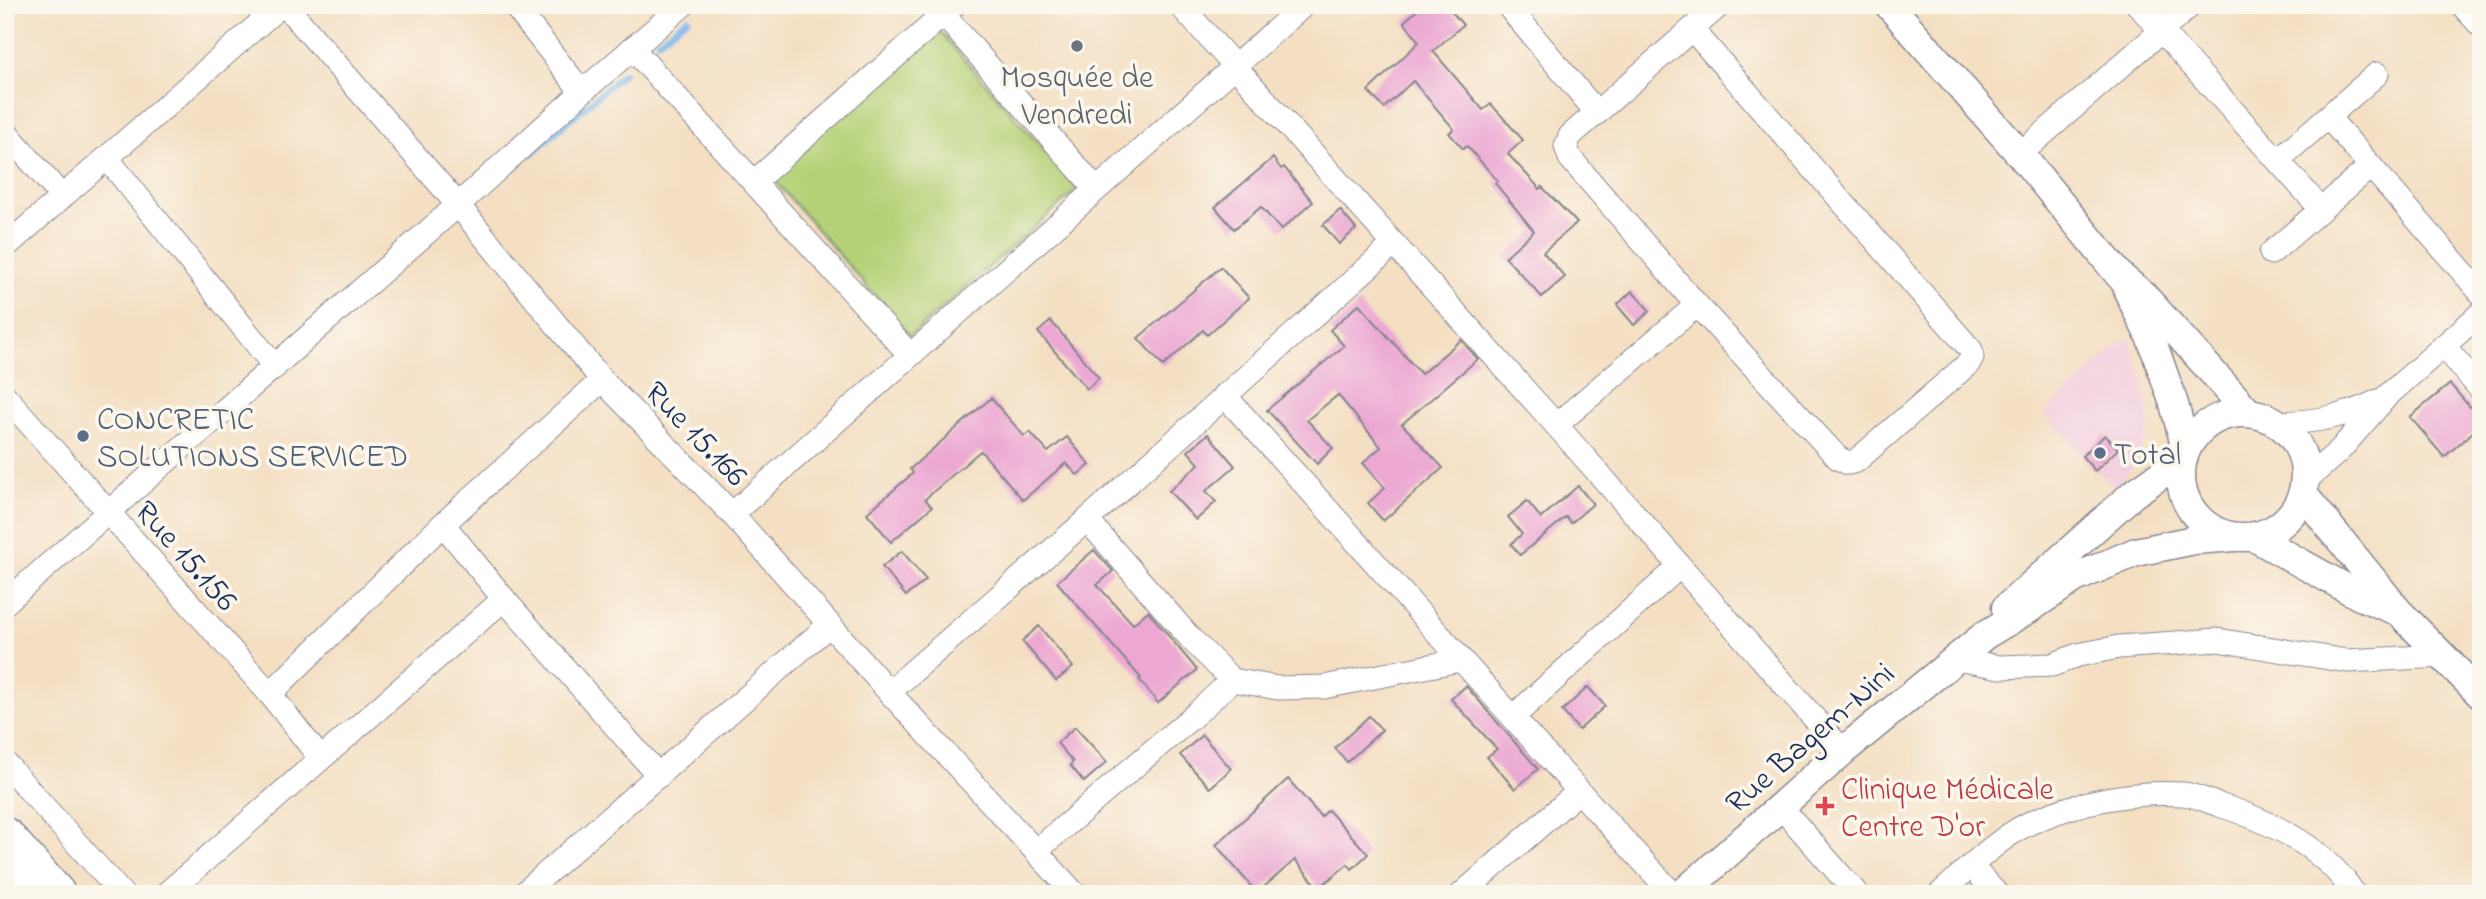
<svg xmlns="http://www.w3.org/2000/svg" width="2486" height="899" font-family="'Indie Flower',sans-serif">
<style>
.built{fill:#f3cfdf}
.green{fill:#b5d177;stroke:#68806a;stroke-width:2}
.lines{fill:none;stroke-linecap:round;stroke-linejoin:round}
.stream{stroke:#7cb6ed;stroke-width:6}
.building{fill:#eca8d3}
.minor-casing{stroke:#888790;stroke-width:25}
.tertiary-casing{stroke:#888790;stroke-width:31}
.trunk-casing{stroke:#888790;stroke-width:41}
.minor{stroke:#fff;stroke-width:23}
.tertiary{stroke:#fff;stroke-width:28}
.trunk{stroke:#fff;stroke-width:38}
.worship-dot{fill:#6b7280;stroke:#fbf7ec;stroke-width:2.5}
.service-dot{fill:#5c6f8a;stroke:#fbf7ec;stroke-width:2.5}
.health-dot{fill:#e0444e;stroke:#fbf7ec;stroke-width:2.5}
.labels{text-anchor:middle;stroke-width:7;stroke-linejoin:round;paint-order:stroke}
.worship-label{font-size:32px;fill:#5b616d;stroke:#fbf7ec}
.service-label{font-size:32px;fill:#4e5e75;stroke:#fbf7ec;text-anchor:start}
.street-label{font-size:32px;fill:#1b2f5e;stroke:#fbf7ec}
.health-label{font-size:32px;fill:#be3a42;stroke:#fbf7ec;text-anchor:start}
</style>
<rect width="100%" height="100%" fill="#fbf7ec"/>
<filter id="ink" filterUnits="userSpaceOnUse"><feTurbulence type="fractalNoise" baseFrequency=".0143" numOctaves="2"/><feDisplacementMap in="SourceGraphic" scale="14" xChannelSelector="R" yChannelSelector="G"/><feConvolveMatrix kernelMatrix="1 2 1 2 8 2 1 2 1" color-interpolation-filters="sRGB"/></filter>
<filter id="wash" filterUnits="userSpaceOnUse"><feTurbulence type="fractalNoise" baseFrequency=".00686" numOctaves="4" result="noise"/><feDisplacementMap in="SourceGraphic" scale="28" xChannelSelector="R" yChannelSelector="G"/><feGaussianBlur stdDeviation="1.57" result="paint"/><feColorMatrix in="noise" values="0 0 0 0 0 0 0 0 0 0 0 0 0 0 0 0 0 1.4 0 .05"/><feComposite in="paint" operator="in"/></filter>
<g filter="url(#wash)">
<rect width="100%" height="100%" fill="#f4dfc3"/>
<path class="built" d="M 2128,336 L 2144,380 L 2149,425 L 2139,456 L 2115,489 L 2044,414 Z"/>
<path class="green" d="M 935,26 L 1078,189 L 910,336 L 768,173 Z"/>
<g class="lines">
<g class="stream">
<path d="M 658,41 L 688,18"/>
<path d="M 531,154 L 624,73"/>
</g>
</g>
<g id="blocks">
<g class="building">
<path d="M 1423,5 L 1446,5 L 1463,25 L 1433,51 L 1483,110 L 1491,104 L 1523,140 L 1508,154 L 1540,189 L 1542,187 L 1577,223 L 1543,252 L 1565,277 L 1542,297 L 1505,257 L 1534,231 L 1495,183 L 1498,181 L 1467,146 L 1463,149 L 1449,133 L 1454,129 L 1413,81 L 1384,108 L 1368,91 L 1419,42 L 1404,22 Z"/>
<path d="M 1273,158 L 1281,169 L 1284,167 L 1313,202 L 1281,230 L 1261,207 L 1234,229 L 1215,207 Z"/>
<path d="M 1340,210 L 1356,229 L 1339,244 L 1323,225 Z"/>
<path d="M 1221,267 L 1249,298 L 1207,335 L 1203,330 L 1163,366 L 1138,338 Z"/>
<path d="M 1632,291 L 1650,311 L 1634,325 L 1617,305 Z"/>
<path d="M 1359,304 L 1421,374 L 1461,340 L 1478,359 L 1402,424 L 1443,468 L 1383,521 L 1368,503 L 1385,488 L 1363,463 L 1381,447 L 1338,395 L 1307,420 L 1333,448 L 1317,464 L 1267,410 L 1344,346 L 1330,330 Z"/>
<path d="M 1051,321 L 1099,378 L 1087,389 L 1038,332 Z"/>
<path d="M 2450,384 L 2481,420 L 2481,425 L 2444,457 L 2410,417 Z"/>
<path d="M 991,398 L 1024,436 L 1030,432 L 1048,452 L 1067,437 L 1090,465 L 1077,475 L 1066,463 L 1023,500 L 981,451 L 979,452 L 925,499 L 932,507 L 891,542 L 867,513 L 913,473 L 910,469 Z"/>
<path d="M 1208,434 L 1235,466 L 1206,491 L 1216,502 L 1196,520 L 1169,491 L 1199,464 L 1188,451 Z"/>
<path d="M 2105,435 L 2118,449 L 2095,471 L 2082,456 Z"/>
<path d="M 1578,486 L 1593,504 L 1571,523 L 1566,517 L 1520,555 L 1511,544 L 1522,534 L 1508,517 L 1527,501 L 1541,518 Z"/>
<path d="M 1094,550 L 1113,571 L 1097,585 L 1133,624 L 1148,611 L 1197,670 L 1158,703 L 1139,679 L 1141,678 L 1057,582 Z"/>
<path d="M 902,551 L 926,580 L 906,596 L 882,567 Z"/>
<path d="M 1039,626 L 1073,667 L 1056,681 L 1022,641 Z"/>
<path d="M 1466,686 L 1538,769 L 1515,789 L 1487,757 L 1497,749 L 1451,699 Z"/>
<path d="M 1588,687 L 1605,706 L 1579,730 L 1562,711 Z"/>
<path d="M 1369,716 L 1382,730 L 1347,762 L 1335,748 Z"/>
<path d="M 1075,727 L 1107,762 L 1084,782 L 1070,765 L 1073,762 L 1057,743 Z"/>
<path d="M 1202,735 L 1231,769 L 1210,788 L 1180,755 Z"/>
<path d="M 1288,779 L 1321,817 L 1328,810 L 1368,854 L 1352,869 L 1348,864 L 1319,888 L 1295,860 L 1257,893 L 1216,845 Z"/>
</g>
</g>
</g>
<g filter="url(#ink)">
<use href="#blocks" fill-opacity="0" stroke="#888790" stroke-width="2"/>
<g class="lines">
<defs>
<g id="minor">
<path d="M 285,5 L 458,205 L 602,380 L 732,514 L 889,692 L 1075,894"/>
<path d="M 514,5 L 582,92"/>
<path d="M 935,5 L 1096,189"/>
<path d="M 1180,5 L 1556,425 L 1843,751"/>
<path d="M 1507,5 L 1597,113"/>
<path d="M 2138,5 L 2321,209"/>
<path d="M 2462,5 L 2481,26"/>
<path d="M 1692,29 L 1971,350 L 1972,358 L 1968,364 L 1856,461 L 1848,463 L 1838,458 L 1697,305 L 1570,158 L 1566,146 L 1570,136 L 1692,29 L 1720,5"/>
<path d="M 632,48 L 910,355"/>
<path d="M 2328,117 L 2481,293"/>
<path d="M 5,131 L 62,197"/>
<path d="M 2020,154 L 2191,5"/>
<path d="M 107,158 L 275,367"/>
<path d="M 2278,160 L 2377,74"/>
<path d="M 754,182 L 954,5"/>
<path d="M 5,247 L 281,5"/>
<path d="M 2271,253 L 2371,166"/>
<path d="M 2444,346 L 2481,390"/>
<path d="M 1224,395 C 1375,560 1521,730 1673,894"/>
<path d="M 5,396 L 270,694 L 320,758"/>
<path d="M 2277,423 C 2314,422 2345,417 2378,401"/>
<path d="M 1556,425 L 1697,305"/>
<path d="M 2306,480 L 2339,451 L 2387,396 L 2481,313"/>
<path d="M 732,514 L 1304,5"/>
<path d="M 1087,520 L 1191,639 L 1232,680 L 1278,688 L 1324,687 L 1460,660"/>
<path d="M 443,524 L 504,599 L 659,776"/>
<path d="M 5,603 L 458,205 L 582,92 L 683,5"/>
<path d="M 1956,659 L 2000,667 L 2052,665 L 2078,655 L 2119,647 L 2217,640 L 2347,661 L 2443,656"/>
<path d="M 889,692 L 1087,520 L 1393,245"/>
<path d="M 270,694 L 443,524 L 602,380"/>
<path d="M 1514,716 L 1679,567"/>
<path d="M 5,763 L 122,894"/>
<path d="M 1780,806 L 1857,894"/>
<path d="M 1036,851 L 1199,711 L 1232,680"/>
<path d="M 1971,866 L 1997,894"/>
<path d="M 166,894 L 504,599"/>
<path d="M 523,894 L 829,625"/>
<path d="M 1462,894 L 1578,792"/>
<path d="M 1940,894 C 1965,871 2002,835 2032,822 C 2078,801 2133,791 2183,794 C 2195,795 2207,801 2219,805 C 2270,821 2325,847 2354,894"/>
</g>
<g id="tertiary">
<path d="M 1889,5 L 2020,154 L 2120,276 L 2143,295 L 2249,413"/>
<path d="M 2128,291 L 2152,341 L 2174,404 L 2186,449"/>
<circle cx="2243" cy="475" r="62"/>
<path d="M 2303,494 L 2399,612 L 2481,695"/>
<path d="M 2254,537 L 2360,596 L 2397,611"/>
<path d="M 2006,608 L 2133,494 L 2182,460"/>
<path d="M 1682,894 L 1843,751 L 1985,635 L 2027,610 L 2075,578 L 2136,552 L 2194,540 L 2235,537"/>
</g>
<g id="trunk">
<path d="M 5,837 L 56,894"/>
<path d="M 5,883 L 15,894"/>
</g>
</defs>
<use href="#minor" class="minor-casing"/>
<use href="#tertiary" class="tertiary-casing"/>
<use href="#trunk" class="trunk-casing"/>
<use href="#minor" class="minor"/>
<use href="#tertiary" class="tertiary"/>
<use href="#trunk" class="trunk"/>
</g>
</g>
<circle class="worship-dot" cx="1077" cy="46" r="7"/>
<g class="service-dot">
<circle cx="83" cy="436" r="7"/>
<circle cx="2100" cy="453" r="7"/>
</g>
<path class="health-dot" d="M1821.5 795.5h7v7h7v7h-7v7h-7v-7h-7v-7h7z"/>
<g class="labels">
<g class="worship-label">
<text x="1077" y="87">Mosquée de<tspan x="1077" dy="37">Vendredi</tspan></text>
</g>
<g class="service-label">
<text x="97" y="429">CONCRETIC<tspan x="97" dy="37">SOLUTIONS SERVICED</tspan></text>
<text x="2114" y="464">Total</text>
</g>
<g class="street-label">
<text transform="translate(697 433) rotate(46)" y="11">Rue 15.166</text>
<text transform="translate(187 555) rotate(48)" y="11">Rue 15.156</text>
<text transform="translate(1809 737) rotate(-41)" y="11">Rue Bagem-Nini</text>
</g>
<g class="health-label">
<text x="1841" y="799">Clinique Médicale<tspan x="1841" dy="37">Centre D'or</tspan></text>
</g>
</g>
<rect width="2486" height="899" fill="none" stroke="#fbf7ec" stroke-width="28"/>
</svg>
